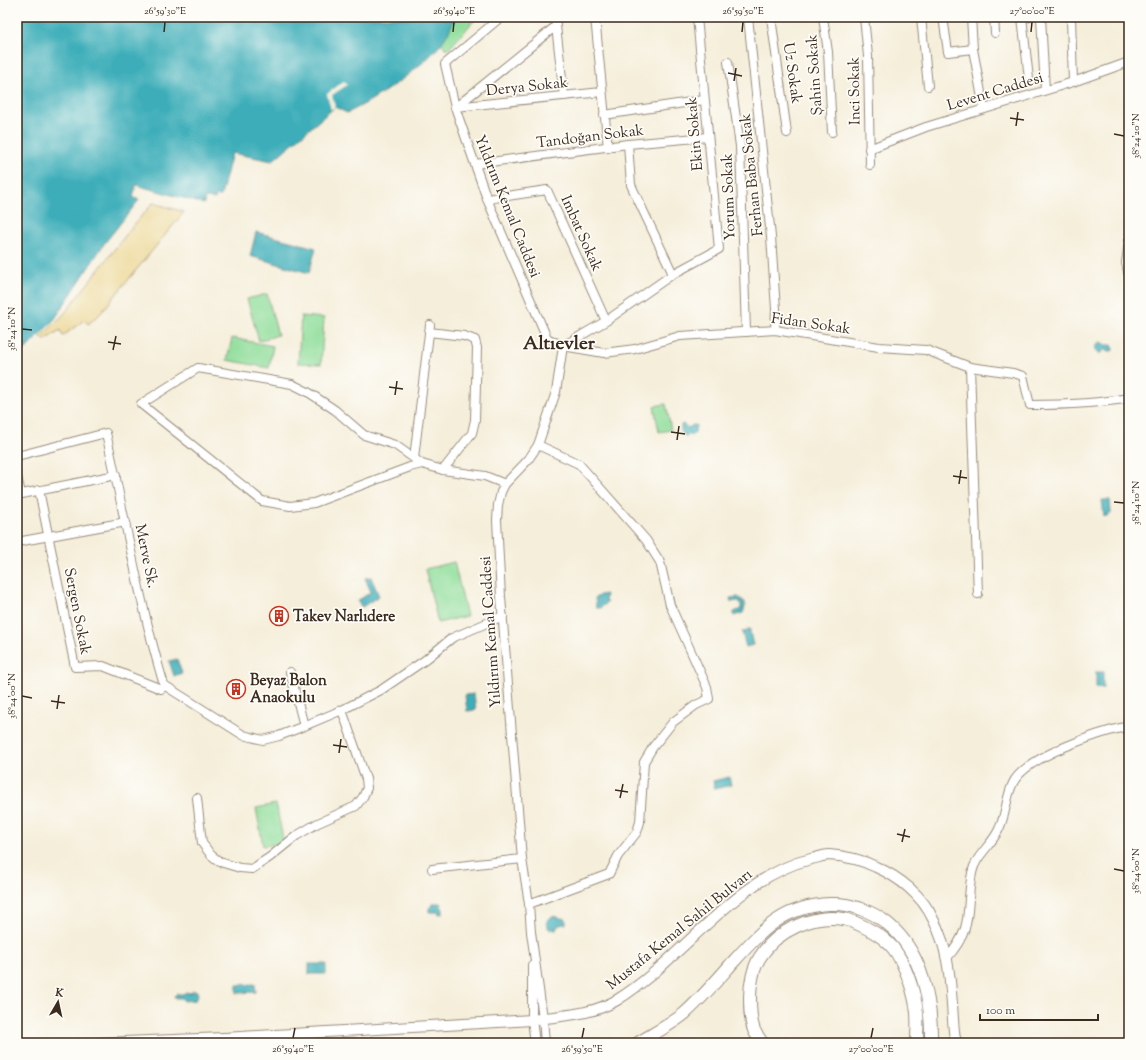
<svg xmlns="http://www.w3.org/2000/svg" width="1146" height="1060" font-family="'Sorts Mill Goudy',serif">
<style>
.green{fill:#91de9c;stroke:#66845d}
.sand{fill:#eeda9e;stroke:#94825e}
.water{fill:#3eaeb9;stroke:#3c6c6c}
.pier{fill:#f5eeda}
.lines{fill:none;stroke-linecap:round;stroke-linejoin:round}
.minor-casing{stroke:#988c7c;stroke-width:10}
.major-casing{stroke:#988c7c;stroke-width:12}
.highway-casing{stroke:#988c7c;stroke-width:14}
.minor{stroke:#fff;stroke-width:8}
.major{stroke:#fff;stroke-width:10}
.highway{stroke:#fff;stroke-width:12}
.ticks{fill:none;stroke:#3b2a1e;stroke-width:1.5}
.labels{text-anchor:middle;stroke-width:3.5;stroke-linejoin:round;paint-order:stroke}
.street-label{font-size:15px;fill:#3b2a1e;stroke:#fdfcf7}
.poi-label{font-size:15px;font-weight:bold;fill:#3b2a1e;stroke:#fdfcf7;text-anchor:start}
.district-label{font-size:19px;font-weight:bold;fill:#3b2a1e;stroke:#fdfcf7}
.neatline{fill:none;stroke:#3b2a1e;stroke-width:1.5}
.ticks-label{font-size:10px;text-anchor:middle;fill:#3b2a1e}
</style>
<rect width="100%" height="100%" fill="#fdfcf7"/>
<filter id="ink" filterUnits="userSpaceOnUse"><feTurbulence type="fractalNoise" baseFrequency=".025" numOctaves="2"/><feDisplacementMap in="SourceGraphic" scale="8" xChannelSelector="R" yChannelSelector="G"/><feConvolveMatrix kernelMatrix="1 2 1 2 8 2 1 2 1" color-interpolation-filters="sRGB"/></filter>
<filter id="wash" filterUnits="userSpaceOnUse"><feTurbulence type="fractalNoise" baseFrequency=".012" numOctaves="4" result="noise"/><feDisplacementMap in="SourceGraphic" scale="16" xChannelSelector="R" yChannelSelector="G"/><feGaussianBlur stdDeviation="0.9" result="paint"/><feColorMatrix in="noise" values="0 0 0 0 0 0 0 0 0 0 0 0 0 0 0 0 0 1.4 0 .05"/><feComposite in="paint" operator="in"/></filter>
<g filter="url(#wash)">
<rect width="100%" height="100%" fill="#f5eeda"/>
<g class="green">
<path d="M 456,17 L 477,17 L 448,50 L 441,43 Z"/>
<path d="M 267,294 L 278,335 L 259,341 L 247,299 Z"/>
<path d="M 301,316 L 324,318 L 321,364 L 298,363 Z"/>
<path d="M 232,338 L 273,346 L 269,368 L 227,360 Z"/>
<path d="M 666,404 L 671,430 L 659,432 L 654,406 Z"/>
<path d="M 454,562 L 467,616 L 438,623 L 425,569 Z"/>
<path d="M 276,804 L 284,843 L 263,846 L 256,808 Z"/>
</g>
<path class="sand" d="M 153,203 L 184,212 L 100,314 L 88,324 L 84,320 L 63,336 L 60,330 L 45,340 L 41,337 L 64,314 L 132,227 Z"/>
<g class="water">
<path d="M 17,17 L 456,17 C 451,26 447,36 441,44 C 423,67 374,101 347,113 L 335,107 L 272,161 L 232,153 L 221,196 L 216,196 L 215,199 L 205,198 L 204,204 L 136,185 L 133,197 L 139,200 L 104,244 L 54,320 L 17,358 Z"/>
<path d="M 256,232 L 316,248 L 309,273 L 250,256 Z"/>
<path d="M 1100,342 L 1103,343 L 1107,345 L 1112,345 L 1114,349 L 1112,351 L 1103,350 L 1101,353 L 1098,353 L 1095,350 L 1096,345 Z"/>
<path d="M 683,424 L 688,428 L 693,425 L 696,425 L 695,433 L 692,435 L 685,436 L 681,431 L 681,425 Z"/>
<path d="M 1102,500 L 1110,500 L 1111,513 L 1109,515 L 1104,517 Z"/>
<path d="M 371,577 L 379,596 L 362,607 L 357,601 L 371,592 L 365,578 Z"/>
<path d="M 606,594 L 605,600 L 607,603 L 600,608 L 596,608 L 595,598 L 600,595 Z"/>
<path d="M 738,597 L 745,602 L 745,607 L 743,613 L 734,616 L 734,612 L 741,609 L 741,603 L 738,601 L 731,602 L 730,598 Z"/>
<path d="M 748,629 L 750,629 L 750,632 L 753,645 L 746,647 L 742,632 L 748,631 Z"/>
<path d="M 177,659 L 182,673 L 174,676 L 169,661 Z"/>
<rect x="1096" y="672" width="7" height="16"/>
<path d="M 474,694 L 476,710 L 467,711 L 465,695 Z"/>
<path d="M 729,777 L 731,785 L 715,789 L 713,781 Z"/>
<path d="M 434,903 L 441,903 L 441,906 L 443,909 L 443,913 L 439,914 L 438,912 L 429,912 L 429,908 Z"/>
<path d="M 552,916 L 566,919 L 566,924 L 559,925 L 556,929 L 549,929 L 546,922 Z"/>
<rect x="309" y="964" width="17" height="10"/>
<path d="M 255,984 L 256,992 L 237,993 L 237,985 Z"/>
<path d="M 192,991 L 197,991 L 198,995 L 196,1000 L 184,1001 L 182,998 L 174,998 L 176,994 L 183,994 L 186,992 L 190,993 Z"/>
</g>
<path class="pier" d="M 344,81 L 347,85 L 332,95 L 335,107 L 331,110 L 327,94 Z"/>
</g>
<g filter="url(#ink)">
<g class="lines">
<defs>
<g id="minor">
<path d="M 501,17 L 445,64 L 455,107 L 487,199 L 547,338 L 563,346 L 604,353 L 635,349 L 680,336 L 775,330 L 879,347 L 926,350 L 970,367 L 1013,373 L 1023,376 L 1030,405 C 1063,405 1096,404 1129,398"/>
<path d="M 555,17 L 564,96"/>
<path d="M 595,17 L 608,148"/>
<path d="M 748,17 L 771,237 L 776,309 L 775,330"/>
<path d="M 771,17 L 787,133"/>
<path d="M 823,17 L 828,52 L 832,132"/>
<path d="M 864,17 L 868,56 L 870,165"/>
<path d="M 921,17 L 928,86"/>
<path d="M 943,17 L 948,52 L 973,49"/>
<path d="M 971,17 L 973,49 L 984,109"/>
<path d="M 994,17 L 995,33"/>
<path d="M 1022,17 L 1029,79"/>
<path d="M 1041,17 L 1045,90"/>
<path d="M 1071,17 L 1073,82"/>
<path d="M 1022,18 L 1030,17"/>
<path d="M 728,62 L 740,146 L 746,332"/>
<path d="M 455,107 L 602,92"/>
<path d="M 456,107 L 556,26"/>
<path d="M 604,115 L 704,100"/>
<path d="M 628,144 L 631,185 L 673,274"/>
<path d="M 869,149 L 926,127 L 1073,82 L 1129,62"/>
<path d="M 475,164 L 628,144 L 708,137"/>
<path d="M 487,199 L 547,190 L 606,321"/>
<path d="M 1129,241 L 1126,263 L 1129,276"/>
<path d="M 429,332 L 464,336 L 475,340 L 477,348 L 475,420 L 472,433 L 443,470"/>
<path d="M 563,346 L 606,321 L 673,274 L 719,249 L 697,17"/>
<path d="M 970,367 L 978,594"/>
<path d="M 17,456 L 106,433 C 125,517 139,602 164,685"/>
<path d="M 414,458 L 430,325"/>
<path d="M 422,464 L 410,467 L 314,503 L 290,506 L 262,501 L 141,404 L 198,368 L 292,384 L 308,392 L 335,410 L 364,435 L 395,445 L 422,464 L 443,470 L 485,476 L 505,484"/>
<path d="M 17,476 L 21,494"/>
<path d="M 39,490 L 75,667 L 103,666 L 161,689 L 164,685"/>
<path d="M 17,495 L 116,475"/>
<path d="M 17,542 L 126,522"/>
<path d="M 290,672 L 304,726"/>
<path d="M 164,685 L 243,735 L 263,740 L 279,736 L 304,726 L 342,710 L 381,690 L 425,660 L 452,638 L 503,616"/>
<path d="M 197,798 L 202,843 L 211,855 L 220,862 L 240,868 L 252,869 L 270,857 L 296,836 L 318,823 L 356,806 L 363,797 L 367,788 L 366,779 L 342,710"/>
<path d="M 432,869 L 522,859"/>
<path d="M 529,904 L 609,874 L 618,856 L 637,832 L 640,822 L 644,762 L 653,747 L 673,722 L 696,705 L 709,699 L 707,687 L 670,605 L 660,562 L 646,540 L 579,464 L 538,445"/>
<path d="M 947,958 C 975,927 965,909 972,873 C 975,856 992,845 999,829 C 1006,815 1006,797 1013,783 C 1026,756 1101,732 1129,726"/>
<path d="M 532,965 L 532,1020 L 535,1043"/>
<path d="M 545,1043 L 543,1018 L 531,932 L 529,904 L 522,859 L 501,597 L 497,520 L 498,505 L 501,492 L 505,484 L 528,460 L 538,445 L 556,392 L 563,346"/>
</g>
<path id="major" d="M 99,1043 L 224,1038 L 532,1020 C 561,1015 590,1016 617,1000 C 682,960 736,876 811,859 C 817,858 824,855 829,855 C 845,856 862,860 876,867 C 899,877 922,895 933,919 C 947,945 950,975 952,1004 C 953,1017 953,1031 956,1043"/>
<g id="highway">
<path d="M 638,1043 C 653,1034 670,1025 684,1014 C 702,998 718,979 734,961 C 763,929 784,906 830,904 C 851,903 872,911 888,924 C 922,952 932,1001 931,1043"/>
<path d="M 762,1043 C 760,1039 756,1035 754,1030 C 750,1020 750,1008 750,997 C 750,985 753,968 760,957 C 777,930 813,914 844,919 C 854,921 863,926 872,931 C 879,935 887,941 893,948 C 905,963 915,993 917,1013 C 918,1023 917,1033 917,1043"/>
</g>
</defs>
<use href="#minor" class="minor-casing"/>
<use href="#major" class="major-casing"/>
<use href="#highway" class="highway-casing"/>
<use href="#minor" class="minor"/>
<use href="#major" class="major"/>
<use href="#highway" class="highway"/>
</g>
</g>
<path class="ticks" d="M 164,32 L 165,22M 453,32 L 454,22M 742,32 L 743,22M 1031,32 L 1032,22M 728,73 L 742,76M 734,81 L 736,68M 1010,118 L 1024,120M 1016,126 L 1018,112M 1114,134 L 1124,136M 22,329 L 32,330M 108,342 L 121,344M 113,350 L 116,336M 389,387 L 403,389M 395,395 L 397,381M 671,432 L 685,434M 677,440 L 679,426M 953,476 L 967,478M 959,484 L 961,470M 1114,502 L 1124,503M 22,696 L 32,698M 51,701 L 65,703M 57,709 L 59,695M 333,745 L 347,747M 339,753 L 341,739M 615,790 L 628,792M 620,798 L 623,784M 897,834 L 910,837M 902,842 L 905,829M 1114,869 L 1124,871M 293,1038 L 295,1028M 582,1038 L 584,1028M 871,1038 L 873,1028"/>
<defs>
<symbol id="building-ring" viewBox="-11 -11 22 22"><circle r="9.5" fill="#fdfcf7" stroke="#c8321e" stroke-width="1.5"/><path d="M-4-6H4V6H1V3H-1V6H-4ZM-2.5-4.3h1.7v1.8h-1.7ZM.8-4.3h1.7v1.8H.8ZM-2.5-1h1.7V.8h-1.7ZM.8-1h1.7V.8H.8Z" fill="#c8321e"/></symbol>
</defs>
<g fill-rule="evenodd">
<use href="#building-ring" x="268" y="605" width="22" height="22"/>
<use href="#building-ring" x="225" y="678" width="22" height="22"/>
</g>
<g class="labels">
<g class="street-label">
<text transform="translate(793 73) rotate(82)" y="5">Uz Sokak</text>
<text transform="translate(814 75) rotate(-94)" y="5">Şahin Sokak</text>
<text transform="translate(527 86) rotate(-6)" y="5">Derya Sokak</text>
<text transform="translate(854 91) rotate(-91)" y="5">Inci Sokak</text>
<text transform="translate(995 91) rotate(-17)" y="5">Levent Caddesi</text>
<text transform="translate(694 134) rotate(-95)" y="5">Ekin Sokak</text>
<text transform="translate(590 136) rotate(-7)" y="5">Tandoğan Sokak</text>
<text transform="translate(751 175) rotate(-96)" y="5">Ferhan Baba Sokak</text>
<text transform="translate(728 197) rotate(-92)" y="5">Yorum Sokak</text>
<text transform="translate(508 206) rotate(68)" y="5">Yıldırım Kemal Caddesi</text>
<text transform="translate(582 233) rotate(66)" y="5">Imbat Sokak</text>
<text transform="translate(811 323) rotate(8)" y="5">Fidan Sokak</text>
<text transform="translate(147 556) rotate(78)" y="5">Merve Sk.</text>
<text transform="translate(78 611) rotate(79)" y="5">Sergen Sokak</text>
<text transform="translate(490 632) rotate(-94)" y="5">Yıldırım Kemal Caddesi</text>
<text transform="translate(679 929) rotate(-39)" y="5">Mustafa Kemal Sahil Bulvarı</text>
</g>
<g class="poi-label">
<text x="293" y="621">Takev Narlıdere</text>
<text x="250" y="685">Beyaz Balon<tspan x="250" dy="17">Anaokulu</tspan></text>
</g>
<g class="district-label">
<text x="559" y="349">Altıevler</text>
</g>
</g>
<rect width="1146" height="1060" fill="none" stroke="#fdfcf7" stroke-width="44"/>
<g transform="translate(58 1002) rotate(9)" stroke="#fdfcf7" stroke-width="3" paint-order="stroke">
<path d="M0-3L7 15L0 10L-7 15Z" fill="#3b2a1e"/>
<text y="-6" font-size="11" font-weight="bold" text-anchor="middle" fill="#3b2a1e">K</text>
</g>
<path d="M980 1014v6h118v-6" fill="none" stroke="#3b2a1e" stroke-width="2"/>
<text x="986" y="1014" font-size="12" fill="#3b2a1e" stroke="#fdfcf7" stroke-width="3" paint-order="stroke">100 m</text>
<rect x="22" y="22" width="1102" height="1016" class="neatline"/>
<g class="ticks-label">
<text x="165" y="14">26°59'30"E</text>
<text x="454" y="14">26°59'40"E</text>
<text x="743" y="14">26°59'50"E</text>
<text x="1032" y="14">27°00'00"E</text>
<text transform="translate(1135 136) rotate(-90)" y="4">38°24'20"N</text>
<text transform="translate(11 329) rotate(-90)" y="4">38°24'10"N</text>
<text transform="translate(1135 503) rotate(-90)" y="4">38°24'10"N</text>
<text transform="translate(11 696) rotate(-90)" y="4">38°24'00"N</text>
<text transform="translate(1135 871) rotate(-90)" y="4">38°24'00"N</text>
<text x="293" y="1052">26°59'40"E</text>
<text x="582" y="1052">26°59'50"E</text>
<text x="871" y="1052">27°00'00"E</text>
</g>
</svg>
